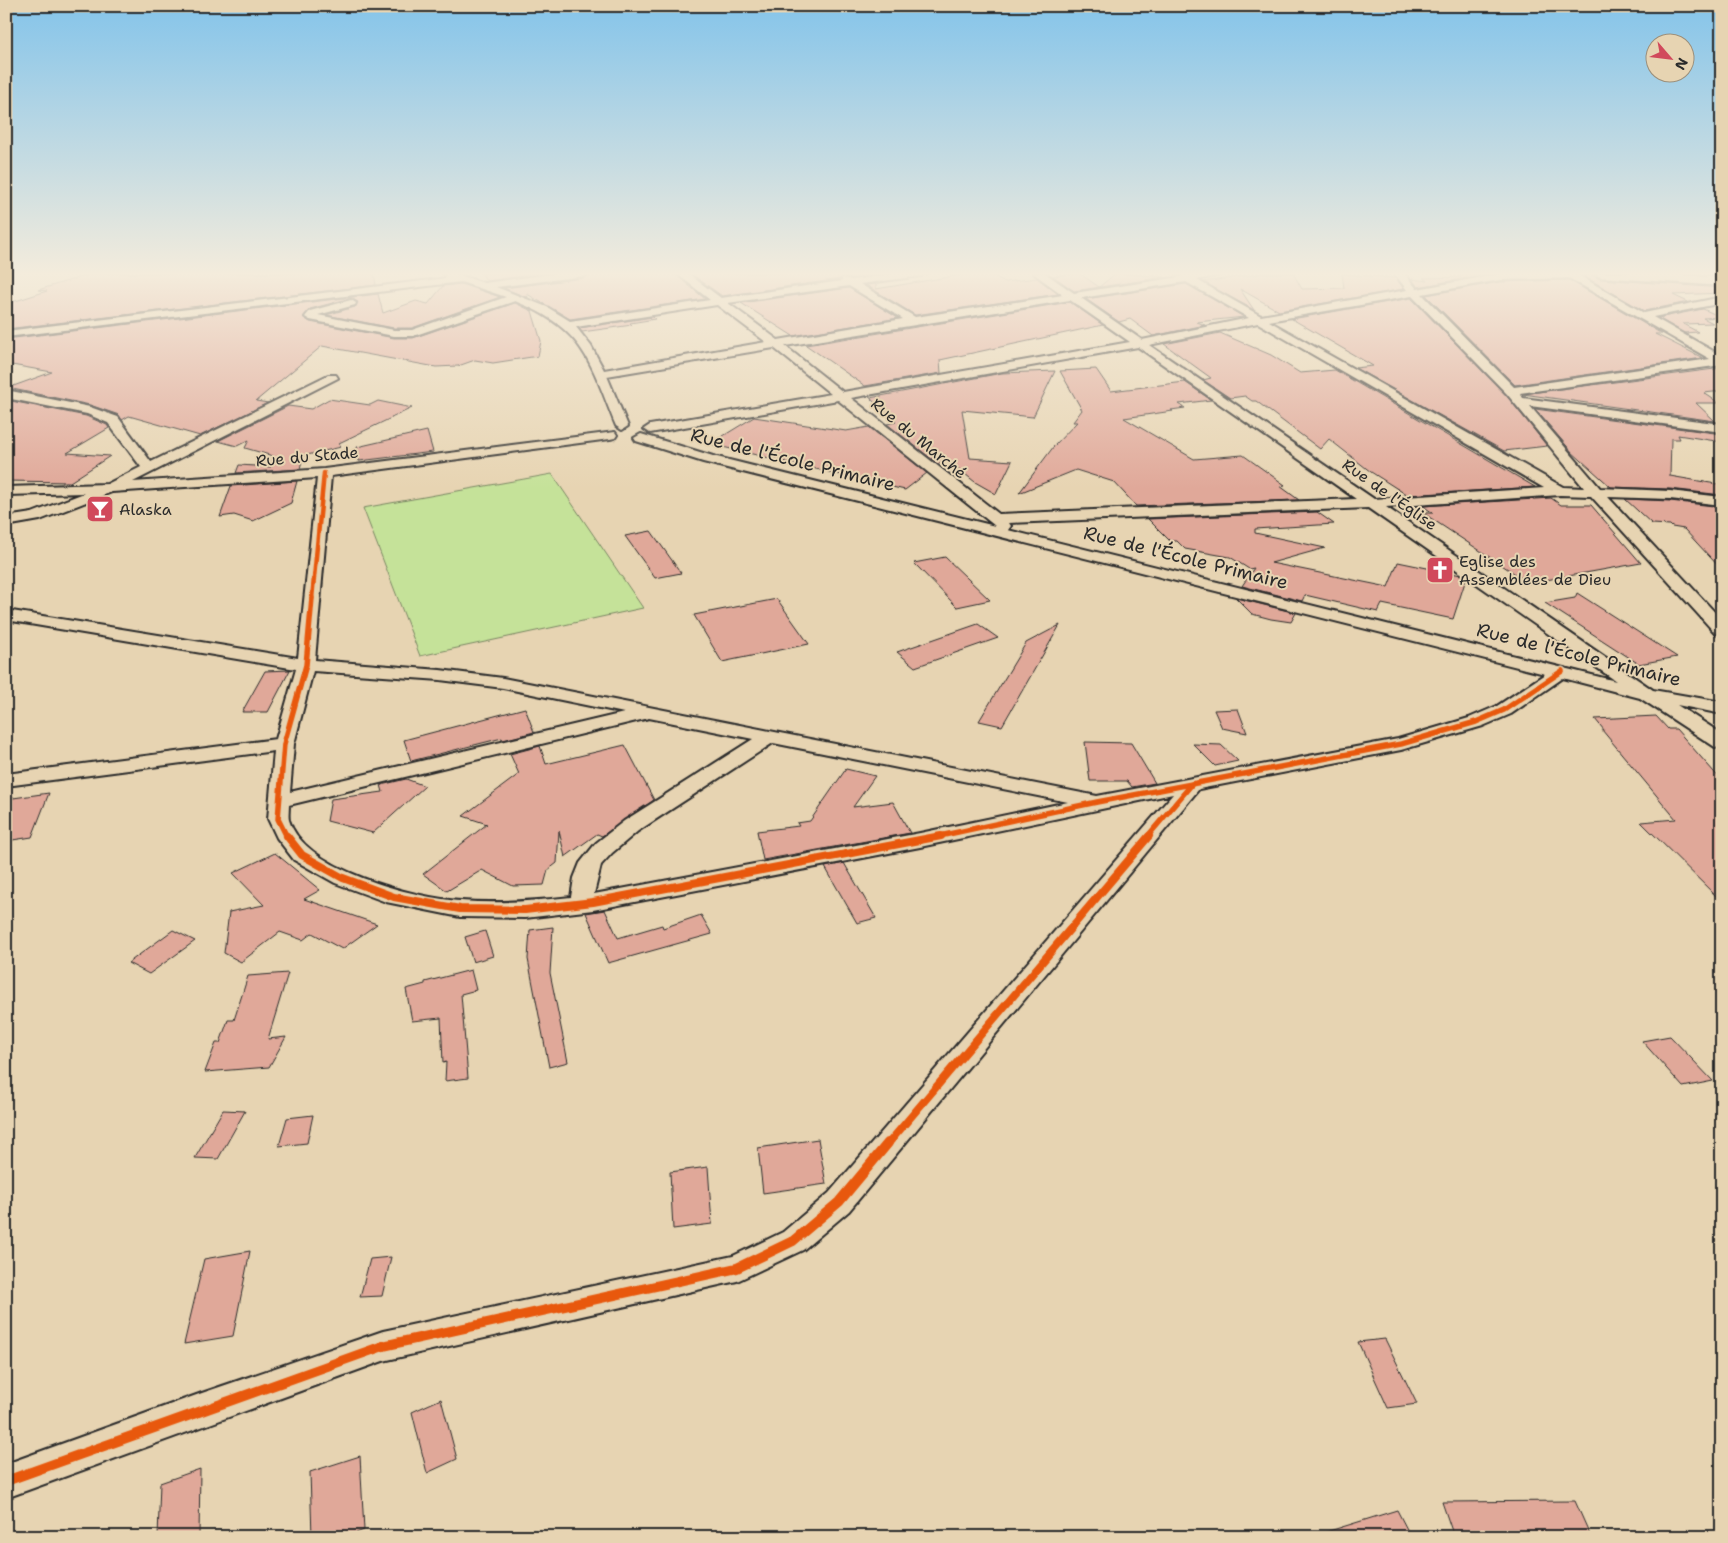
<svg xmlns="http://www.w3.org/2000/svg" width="1728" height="1543" font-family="'Shantell Sans',sans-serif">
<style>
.green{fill:#c5e299;stroke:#788662}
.building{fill:#e0a899;stroke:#2b2b2b}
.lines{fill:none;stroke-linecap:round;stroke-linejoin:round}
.street-casing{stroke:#2b2b2b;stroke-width:4}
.secondary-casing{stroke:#2b2b2b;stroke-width:3}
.street{fill:#e7d4b2;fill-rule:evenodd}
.secondary{fill:#e7d4b2;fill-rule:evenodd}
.cycleway-far3-casing{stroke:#e7d4b2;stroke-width:7}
.cycleway-far2-casing{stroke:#e7d4b2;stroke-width:9}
.cycleway-far1-casing{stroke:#e7d4b2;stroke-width:11}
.cycleway-casing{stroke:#e7d4b2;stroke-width:13}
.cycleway-far3{stroke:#e8590c;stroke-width:4.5}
.cycleway-far2{stroke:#e8590c;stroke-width:5.5}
.cycleway-far1{stroke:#e8590c;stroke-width:8}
.cycleway{stroke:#e8590c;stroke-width:10}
.labels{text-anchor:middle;stroke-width:4;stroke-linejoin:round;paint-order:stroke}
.far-street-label{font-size:16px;fill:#2b2b2b;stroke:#e7d4b2}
.far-poi-label{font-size:16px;fill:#2b2b2b;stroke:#e7d4b2;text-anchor:start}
.street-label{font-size:19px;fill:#2b2b2b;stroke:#e7d4b2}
</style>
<rect width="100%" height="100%" fill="#e7d4b2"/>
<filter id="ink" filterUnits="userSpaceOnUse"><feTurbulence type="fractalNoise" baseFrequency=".02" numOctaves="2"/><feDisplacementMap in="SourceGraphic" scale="10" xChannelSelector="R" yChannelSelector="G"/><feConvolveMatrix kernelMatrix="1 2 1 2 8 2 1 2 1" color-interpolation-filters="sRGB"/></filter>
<g filter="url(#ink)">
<path class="green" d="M 552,474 L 643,608 L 420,656 L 363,508 Z"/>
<g class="building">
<path d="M 94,273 L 374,273 L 376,285 L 6,329 L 6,304 L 47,291 L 38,290 Z"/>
<path d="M 481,273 L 544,273 L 487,281 Z"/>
<path d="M 591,273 L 674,273 L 705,299 L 570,319 L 527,294 L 528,298 L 504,288 L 584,278 Z"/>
<path d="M 690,273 L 875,273 L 875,275 L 852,278 L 842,276 L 840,279 L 722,296 Z"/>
<path d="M 972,273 L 988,273 L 1005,282 L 1037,278 L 1058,294 L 915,315 L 866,285 L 876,284 L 876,289 Z"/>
<path d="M 1079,273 L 1099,287 L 1116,273 L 1165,277 L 1074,291 L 1053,276 Z"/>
<path d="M 1265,273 L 1293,273 L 1302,289 L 1344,288 L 1342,274 L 1396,278 L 1404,289 L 1279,311 L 1240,289 L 1254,310 L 1203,282 Z"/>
<path d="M 1462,273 L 1494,273 L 1418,287 L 1412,279 L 1427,281 L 1423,278 L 1461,277 Z"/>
<path d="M 1587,273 L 1600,279 L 1722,288 L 1722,293 L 1673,295 L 1688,302 L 1644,311 L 1582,275 L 1587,275 Z"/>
<path d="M 1569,280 L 1662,334 L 1655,334 L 1703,358 L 1515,385 L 1426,295 L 1500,282 Z"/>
<path d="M 461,284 L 500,297 L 412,328 L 394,328 L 326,315 L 355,307 L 358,302 L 351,298 L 310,309 L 303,317 L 310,322 L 394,338 L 413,338 L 515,303 L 532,311 L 541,341 L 538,356 L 493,363 L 475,360 L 458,366 L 436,367 L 322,346 L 256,401 L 268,403 L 200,436 L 129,416 L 122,420 L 119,415 L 90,405 L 8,388 L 52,372 L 6,364 L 6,339 L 378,294 L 383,313 L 416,301 L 428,304 L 443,286 Z"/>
<path d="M 1186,284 L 1244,317 L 1197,322 L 1205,325 L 1153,336 L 1130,319 L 1119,322 L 1086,299 Z"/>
<path d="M 849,288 L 898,318 L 793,336 L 741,303 Z"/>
<path d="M 1411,298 L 1506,395 L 1547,446 L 1504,451 L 1355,368 L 1373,366 L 1292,319 Z"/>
<path d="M 1070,302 L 1103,325 L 940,360 L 941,373 L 865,386 L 806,345 Z"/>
<path d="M 1703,309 L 1721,317 L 1703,318 L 1713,323 L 1683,324 L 1698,332 L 1684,333 L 1658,318 Z"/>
<path d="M 653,317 L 655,319 L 630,323 L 632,325 L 582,332 L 579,328 Z"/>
<path d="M 1220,333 L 1271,355 L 1300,373 L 1335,370 L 1535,487 L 1407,495 L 1371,472 L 1329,439 L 1320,449 L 1256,401 L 1252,401 L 1245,396 L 1230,398 L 1203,380 L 1211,378 L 1164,344 Z"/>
<path d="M 1722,368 L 1722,391 L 1704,393 L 1719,403 L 1696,403 L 1715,421 L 1523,394 Z"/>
<path d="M 1096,369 L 1111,391 L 1185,382 L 1211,400 L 1179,404 L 1185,408 L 1171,410 L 1173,411 L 1124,418 L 1194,459 L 1243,455 L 1285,485 L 1280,486 L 1299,500 L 1136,506 L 1114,482 L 1076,470 L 1019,493 L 1054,446 L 1077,422 L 1073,422 L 1082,410 L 1060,371 Z"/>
<path d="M 1055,371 L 1033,417 L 962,410 L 970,458 L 1012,461 L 996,494 L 975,482 L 946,459 L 938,464 L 887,424 L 896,422 L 870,398 L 1002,373 Z"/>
<path d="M 329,399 L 370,405 L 378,401 L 412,408 L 339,443 L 341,447 L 303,456 L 300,469 L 236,473 L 239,465 L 271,467 L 273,456 L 245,448 L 249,440 L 237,446 L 218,441 L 288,406 L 311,409 Z"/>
<path d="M 6,400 L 86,416 L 107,425 L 109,428 L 67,453 L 110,456 L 70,482 L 6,481 Z"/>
<path d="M 1535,409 L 1722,434 L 1722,442 L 1678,435 L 1680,439 L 1671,439 L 1670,476 L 1722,485 L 1722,495 L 1670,489 L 1611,487 L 1572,452 Z"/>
<path d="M 754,417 L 846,431 L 869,427 L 927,473 L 905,490 L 710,444 Z"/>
<path d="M 427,431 L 433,452 L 359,461 L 357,447 Z"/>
<path d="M 297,481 L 291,503 L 253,521 L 234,515 L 220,517 L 231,486 Z"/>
<path d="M 1551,498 L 1561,505 L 1591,505 L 1641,563 L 1529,583 L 1423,513 L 1433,513 L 1423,506 Z"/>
<path d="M 1625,499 L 1670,501 L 1722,507 L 1722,570 L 1684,529 L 1672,527 L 1670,525 L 1652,524 Z"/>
<path d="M 1317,512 L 1334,524 L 1255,529 L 1255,533 L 1325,548 L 1271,563 L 1388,587 L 1398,562 L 1461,575 L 1466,579 L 1453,619 L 1382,604 L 1378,612 L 1305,595 L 1302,601 L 1242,586 L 1254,568 L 1249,569 L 1230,557 L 1185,549 L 1177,541 L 1170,541 L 1148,519 Z"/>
<path d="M 651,531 L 681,573 L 655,578 L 625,536 Z"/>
<path d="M 945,557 L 990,600 L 957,607 L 914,563 Z"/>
<path d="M 1577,593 L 1677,657 L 1639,664 L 1545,603 L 1575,598 Z"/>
<path d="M 1236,598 L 1296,613 L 1291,622 L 1271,619 L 1252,614 Z"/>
<path d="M 777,599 L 809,644 L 722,662 L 694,615 Z"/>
<path d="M 978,624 L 998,638 L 915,667 L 897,652 Z"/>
<path d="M 1060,625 L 1002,726 L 979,721 L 1026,643 Z"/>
<path d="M 290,670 L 268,712 L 242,712 L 265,671 Z"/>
<path d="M 525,708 L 534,732 L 503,740 L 502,738 L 411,761 L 404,740 Z"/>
<path d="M 1238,709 L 1247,733 L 1222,728 L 1214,710 Z"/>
<path d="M 1656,716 L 1668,729 L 1676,729 L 1722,781 L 1722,902 L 1641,822 L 1676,819 L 1602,730 L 1604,730 L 1595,719 Z"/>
<path d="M 1085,742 L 1131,743 L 1155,783 L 1132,787 L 1127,781 L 1090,781 Z"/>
<path d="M 1193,744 L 1221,745 L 1238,761 L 1215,766 Z"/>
<path d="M 625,745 L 654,800 L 602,836 L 597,834 L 565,857 L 559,831 L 557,863 L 548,870 L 544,885 L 513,886 L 482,870 L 447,891 L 423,874 L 487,824 L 463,816 L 519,774 L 510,754 L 540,746 L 546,764 Z"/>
<path d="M 846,769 L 875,776 L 853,807 L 893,802 L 910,833 L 763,860 L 757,831 L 799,826 L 797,823 L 810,821 Z"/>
<path d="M 406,779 L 425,786 L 373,833 L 327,821 L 331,799 L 383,792 L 381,785 Z"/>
<path d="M 49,793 L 32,837 L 6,841 L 6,799 Z"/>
<path d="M 275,853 L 320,890 L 304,899 L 377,924 L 342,949 L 312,933 L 303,940 L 280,932 L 241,962 L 224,953 L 229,912 L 264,905 L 233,873 Z"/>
<path d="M 844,863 L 876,918 L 857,923 L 825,867 Z"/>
<path d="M 605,910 L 618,938 L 662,925 L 663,928 L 701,915 L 712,934 L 608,963 L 586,913 Z"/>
<path d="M 553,927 L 550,973 L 568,1062 L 549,1067 L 528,959 L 530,930 Z"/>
<path d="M 173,930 L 195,941 L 149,974 L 128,963 Z"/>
<path d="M 485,931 L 493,956 L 473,962 L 465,937 Z"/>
<path d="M 471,970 L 476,990 L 461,994 L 468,1078 L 445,1081 L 446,1062 L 443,1063 L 441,1018 L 412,1021 L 406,989 L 425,984 L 425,982 Z"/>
<path d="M 288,973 L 268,1039 L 286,1037 L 269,1067 L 205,1072 L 216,1043 L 220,1043 L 228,1020 L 234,1020 L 248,976 Z"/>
<path d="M 1670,1036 L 1713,1081 L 1683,1087 L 1642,1041 Z"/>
<path d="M 223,1110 L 245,1111 L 218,1159 L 195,1158 Z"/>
<path d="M 313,1115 L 307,1143 L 279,1146 L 287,1118 Z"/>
<path d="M 818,1139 L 826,1184 L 763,1193 L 758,1148 Z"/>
<path d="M 708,1167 L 712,1224 L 673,1229 L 670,1172 Z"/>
<path d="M 250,1251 L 233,1336 L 184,1344 L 204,1259 Z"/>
<path d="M 391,1257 L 382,1296 L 360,1297 L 370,1259 Z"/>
<path d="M 1385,1339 L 1417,1404 L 1388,1408 L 1358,1342 Z"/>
<path d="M 441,1399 L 457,1459 L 427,1473 L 412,1412 Z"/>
<path d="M 360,1456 L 364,1530 L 345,1537 L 312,1537 L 310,1472 Z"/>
<path d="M 200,1469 L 199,1537 L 158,1537 L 160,1483 Z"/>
<path d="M 1575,1501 L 1591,1537 L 1454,1537 L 1442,1502 Z"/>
<path d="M 1397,1510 L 1411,1537 L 1327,1537 L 1326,1532 Z"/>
</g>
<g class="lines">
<defs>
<path id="street" d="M 445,273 L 453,273 L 484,283 L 559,273 L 589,273 L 584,276 L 496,287 L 547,307 L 570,321 L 710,300 L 676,273 L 687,273 L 721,298 L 842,281 L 842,278 L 852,280 L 899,273 L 926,273 L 921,276 L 860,284 L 915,317 L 1063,295 L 1033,273 L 1045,273 L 1074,293 L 1180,277 L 1185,274 L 1228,273 L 1197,280 L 1261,316 L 1407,290 L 1394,273 L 1404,273 L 1417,289 L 1500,274 L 1575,273 L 1644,313 L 1722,297 L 1722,303 L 1653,317 L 1722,356 L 1722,365 L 1520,393 L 1523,398 L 1722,424 L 1722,432 L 1530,406 L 1600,488 L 1670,491 L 1722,497 L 1722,505 L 1670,499 L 1608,497 L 1722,620 L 1722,635 L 1716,634 L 1591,496 L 1560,495 L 1386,507 L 1653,690 L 1722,702 L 1722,714 L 1677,705 L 1722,734 L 1722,749 L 1715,747 L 1640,698 L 1563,678 L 1511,714 L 1483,726 L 1401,750 L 1199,789 L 849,1211 L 803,1250 L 737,1281 L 383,1361 L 6,1498 L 6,1464 L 202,1393 L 383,1331 L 733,1256 L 783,1232 L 829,1193 L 1173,794 L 920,847 L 593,910 L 525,918 L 460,917 L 386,902 L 335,883 L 294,860 L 277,838 L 268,819 L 274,751 L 6,786 L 6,774 L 276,739 L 296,669 L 6,620 L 6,610 L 298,658 L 317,478 L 112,492 L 40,520 L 6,526 L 6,517 L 32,513 L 84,493 L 6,495 L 6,487 L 107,484 L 141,467 L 108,423 L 87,414 L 6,398 L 6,390 L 90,407 L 118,417 L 151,462 L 328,375 L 336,375 L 338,378 L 133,482 L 324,469 L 615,432 L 617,435 L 615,438 L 610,439 L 331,476 L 315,660 L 440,670 L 503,678 L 1097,796 L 1398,739 L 1469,718 L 1497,706 L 1545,674 L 703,462 L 636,441 L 634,438 L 641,434 L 713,456 L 995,526 L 838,400 L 650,433 L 644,429 L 650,425 L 831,394 L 774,348 L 607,376 L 628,426 L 622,430 L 616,426 C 590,362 585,329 515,301 L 413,336 L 394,336 L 310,320 L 305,317 L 310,311 L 351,300 L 356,303 L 355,305 L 318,315 L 394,330 L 412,330 L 506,297 L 461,282 L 6,337 L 6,331 L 447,278 L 444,275 ZM 1569,278 L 1710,359 L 1514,387 L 1422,294 L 1500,280 ZM 1186,282 L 1249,318 L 1142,340 L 1081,298 ZM 849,286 L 903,319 L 778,340 L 728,303 ZM 1412,296 L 1507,394 L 1584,488 L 1563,487 L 1269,321 ZM 1070,300 L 1130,342 L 843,392 L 785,346 ZM 717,305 L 766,342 L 604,370 L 591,346 L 576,327 ZM 1258,323 L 1544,488 L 1374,499 L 1149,345 ZM 1138,347 L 1356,499 L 999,514 L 851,398 ZM 1368,508 L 1616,681 L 1008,530 L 1011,526 L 1009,523 ZM 313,671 L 440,680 L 503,688 L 624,713 L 290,792 L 294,744 ZM 649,718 L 753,739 L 624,821 L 596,843 L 580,863 L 574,878 L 571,897 C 534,901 498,904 461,901 C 415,898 304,870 289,820 C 288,816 289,810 289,805 ZM 773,743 L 1068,802 L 920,833 L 594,894 L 601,865 L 612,853 L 638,831 Z"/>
<path id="secondary" d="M 1593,273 L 1657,273 L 1722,278 L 1722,286 L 1600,277 Z"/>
</defs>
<use href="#street" class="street-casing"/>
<use href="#secondary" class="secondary-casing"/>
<use href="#street" class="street"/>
<use href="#secondary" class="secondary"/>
<defs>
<path id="cycleway-far3" d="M 312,599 L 324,473"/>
<g id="cycleway-far2">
<path d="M 287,837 L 278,819 L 284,744 L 306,665 L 312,598"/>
<path d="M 935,837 L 1097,802 L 1401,744 L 1476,722 L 1504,710 L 1562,671"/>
<path d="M 1147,837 L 1192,784"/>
</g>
<g id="cycleway-far1">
<path d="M 287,836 L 302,855 L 343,878 L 394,897 L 460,909 L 525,910 L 593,902 L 941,836"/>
<path d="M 887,1145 L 1149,836"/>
</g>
<path id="cycleway" d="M 6,1481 L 383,1346 L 737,1268 L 793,1241 L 839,1202 L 888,1143"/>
</defs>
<use href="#cycleway-far3" class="cycleway-far3-casing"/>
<use href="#cycleway-far2" class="cycleway-far2-casing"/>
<use href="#cycleway-far1" class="cycleway-far1-casing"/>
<use href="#cycleway" class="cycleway-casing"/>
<use href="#cycleway-far3" class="cycleway-far3"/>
<use href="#cycleway-far2" class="cycleway-far2"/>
<use href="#cycleway-far1" class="cycleway-far1"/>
<use href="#cycleway" class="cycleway"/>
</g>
</g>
<linearGradient id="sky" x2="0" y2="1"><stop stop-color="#84c4ea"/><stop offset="0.56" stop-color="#f4ecdc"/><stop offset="1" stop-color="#f4ecdc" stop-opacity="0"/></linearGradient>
<rect width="1728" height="489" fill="url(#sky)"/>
<defs>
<symbol id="bar-square" viewBox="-11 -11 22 22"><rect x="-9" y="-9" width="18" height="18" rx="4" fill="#d1495b" stroke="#e7d4b2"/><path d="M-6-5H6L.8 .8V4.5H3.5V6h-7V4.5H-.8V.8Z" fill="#fff"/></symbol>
<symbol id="church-square" viewBox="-11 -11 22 22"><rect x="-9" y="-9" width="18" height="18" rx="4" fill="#d1495b" stroke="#e7d4b2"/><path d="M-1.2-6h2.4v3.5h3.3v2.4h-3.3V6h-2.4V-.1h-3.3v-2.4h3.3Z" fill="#fff"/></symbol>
</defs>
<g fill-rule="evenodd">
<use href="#bar-square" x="84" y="493" width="32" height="32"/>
<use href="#church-square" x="1424" y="554" width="32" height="32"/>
</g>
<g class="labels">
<g class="far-street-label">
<text transform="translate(919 438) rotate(39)" y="6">Rue du Marché</text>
<text transform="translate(307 456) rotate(-5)" y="6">Rue du Stade</text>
<text transform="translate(1390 494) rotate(35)" y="6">Rue de l'Église</text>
</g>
<g class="far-poi-label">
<text x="119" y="515">Alaska</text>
<text x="1459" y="567">Eglise des<tspan x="1459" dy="18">Assemblées de Dieu</tspan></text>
</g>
<g class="street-label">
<text transform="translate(793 459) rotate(14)" y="7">Rue de l'École Primaire</text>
<text transform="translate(1186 557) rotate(14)" y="7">Rue de l'École Primaire</text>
<text transform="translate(1579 654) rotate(14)" y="7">Rue de l'École Primaire</text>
</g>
</g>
<rect width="1728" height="1543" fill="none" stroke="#e7d4b2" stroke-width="25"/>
<rect x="12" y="12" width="1703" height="1518" fill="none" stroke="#2b2b2b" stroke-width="2" filter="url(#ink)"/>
<g transform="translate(1670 58) rotate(118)"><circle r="24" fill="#e7d4b2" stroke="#9c907c"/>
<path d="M0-4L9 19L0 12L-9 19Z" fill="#d1495b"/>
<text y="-8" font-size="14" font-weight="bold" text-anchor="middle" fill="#2b2b2b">N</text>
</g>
</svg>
